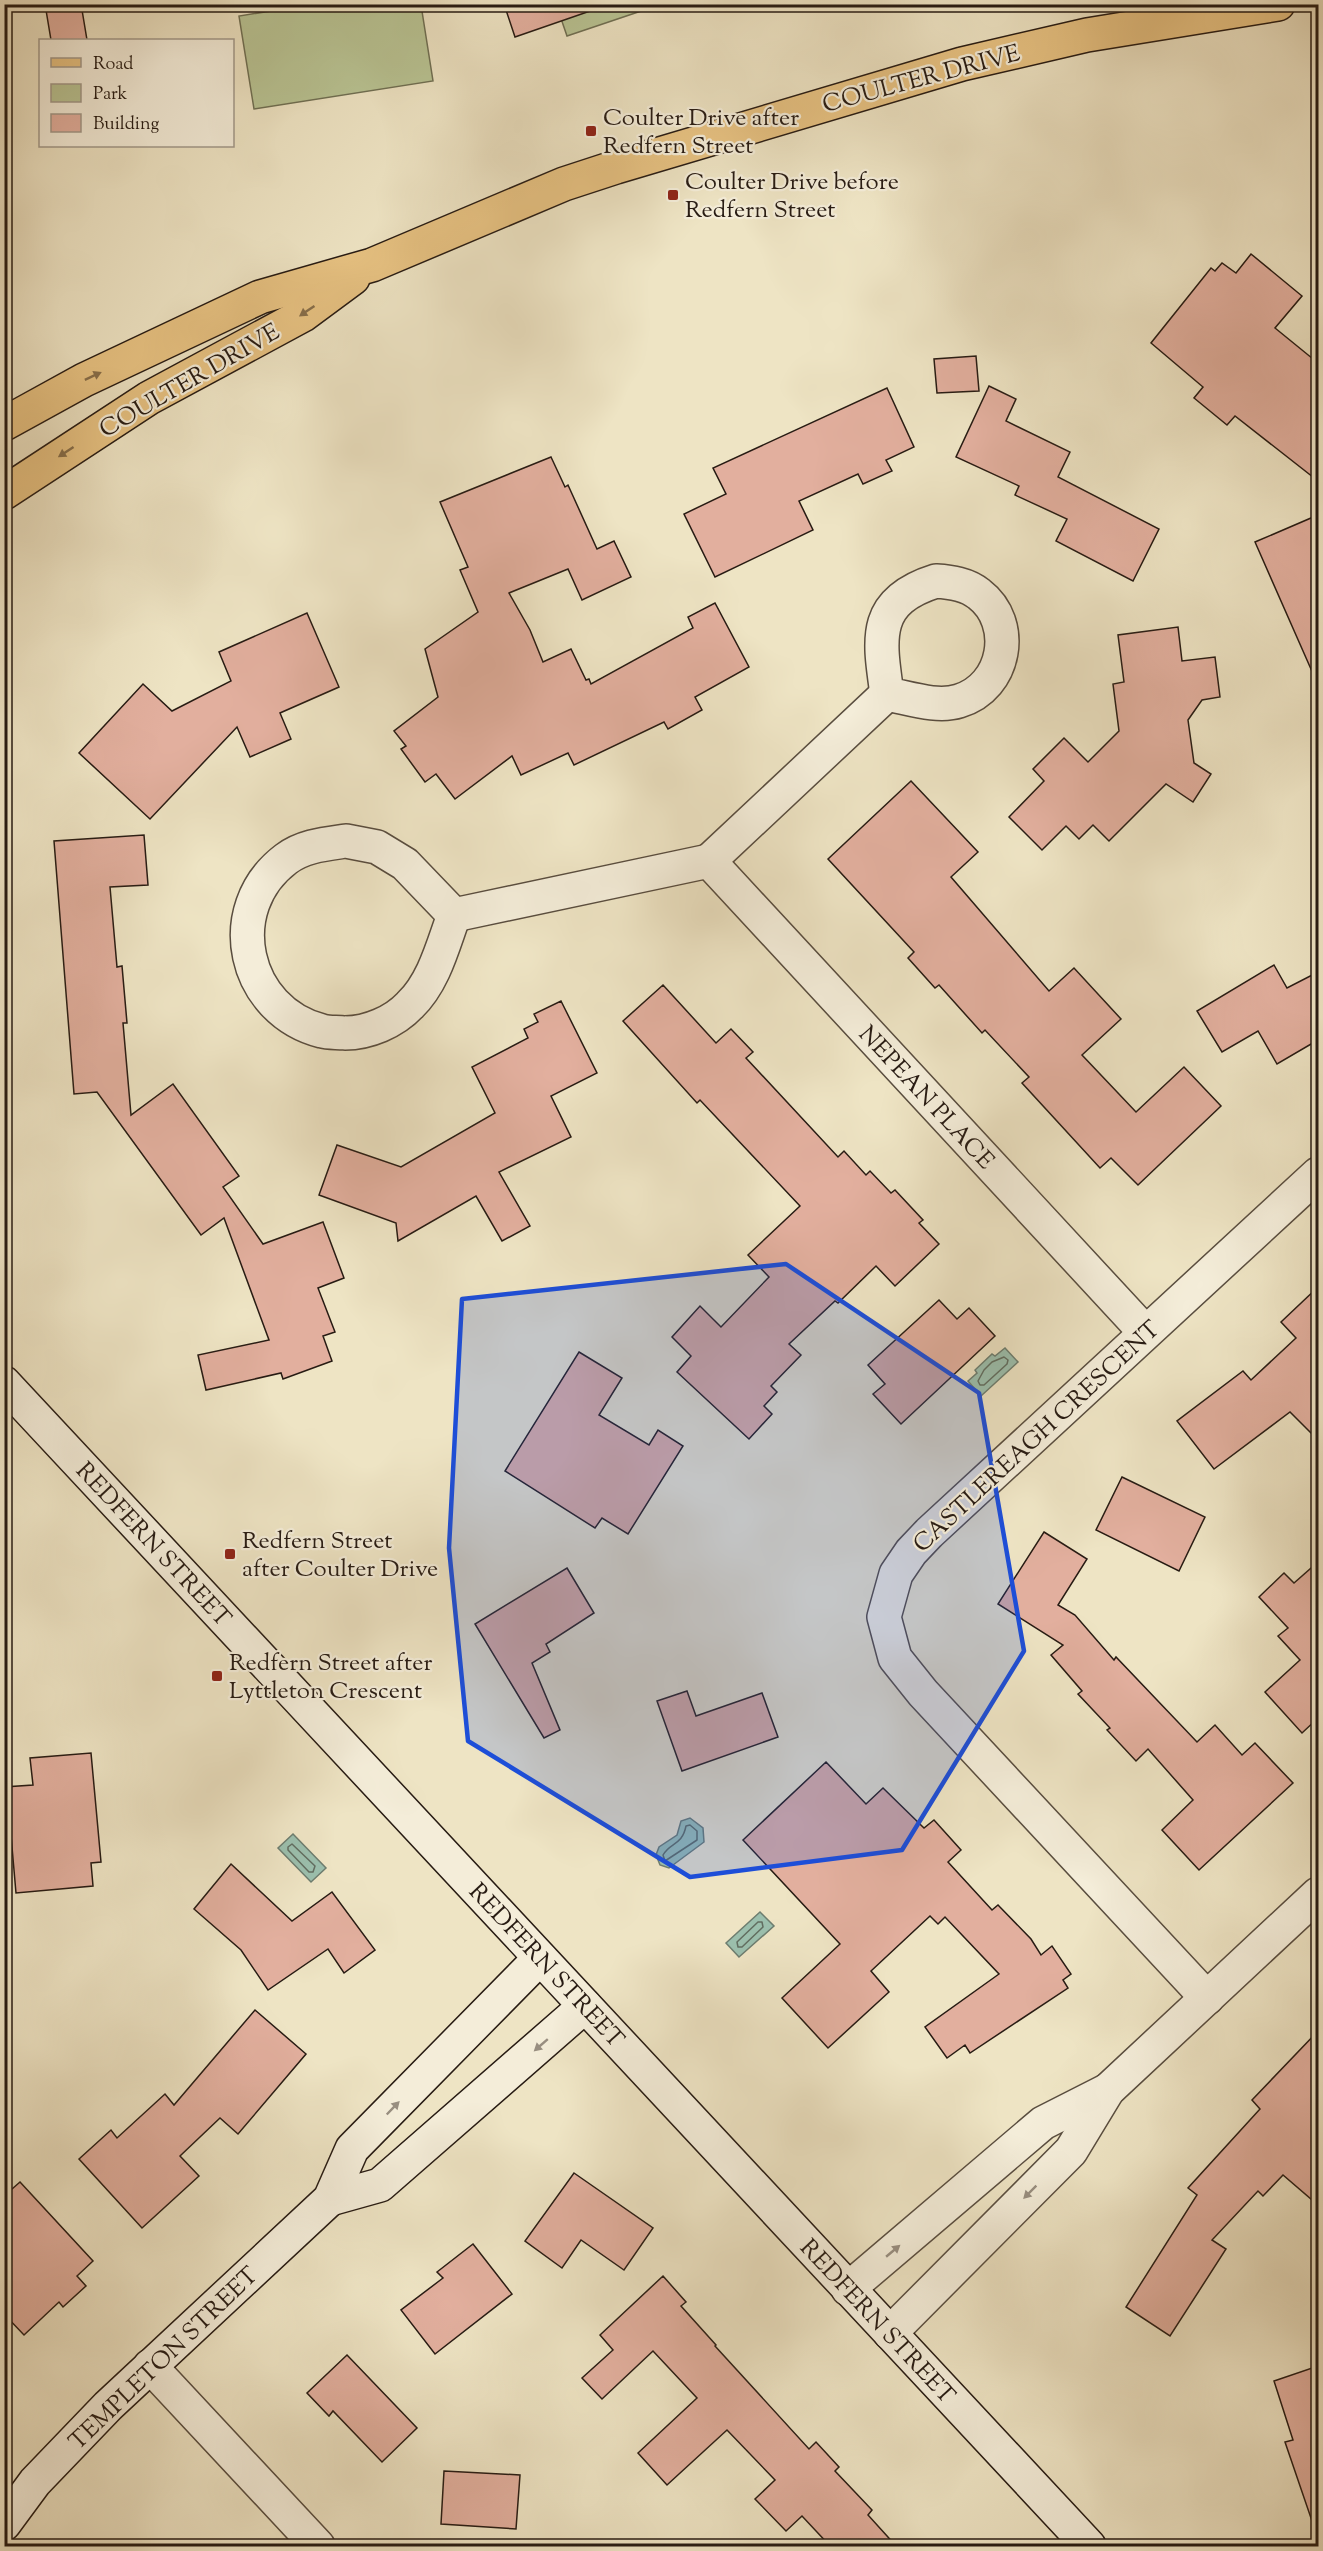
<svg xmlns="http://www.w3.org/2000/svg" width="1323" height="2551" font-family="'Sorts Mill Goudy',serif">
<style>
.green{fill:#b9c494;stroke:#707054;stroke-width:1.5}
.water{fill:#9bbfad;stroke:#6d7d6f;stroke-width:1.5}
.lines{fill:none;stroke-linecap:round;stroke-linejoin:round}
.shore{stroke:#616d60;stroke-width:1.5}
.building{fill:#e2af9e;stroke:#271b13;stroke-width:1.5}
.street-casing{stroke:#594d3f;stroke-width:36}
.secondary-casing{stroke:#271b13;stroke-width:36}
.primary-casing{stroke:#271b13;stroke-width:36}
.street{stroke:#f4edd9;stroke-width:33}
.secondary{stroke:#f4edd9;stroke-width:33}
.primary{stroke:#e7c282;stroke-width:33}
.oneway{fill:#876e4a}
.oneway2{fill:#988e80}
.marked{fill:#1d4ed8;fill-opacity:0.2;stroke:#1d4ed8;stroke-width:4.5;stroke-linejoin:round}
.poi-dot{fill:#8f2418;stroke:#f4edd9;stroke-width:2}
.labels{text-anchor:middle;stroke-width:4.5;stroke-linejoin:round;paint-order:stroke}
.street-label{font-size:24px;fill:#271b13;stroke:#f4edd9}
.poi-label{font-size:24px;fill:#271b13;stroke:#f4edd9;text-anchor:start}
</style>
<rect width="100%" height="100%" fill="#eee4c4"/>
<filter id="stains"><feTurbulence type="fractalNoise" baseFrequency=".00333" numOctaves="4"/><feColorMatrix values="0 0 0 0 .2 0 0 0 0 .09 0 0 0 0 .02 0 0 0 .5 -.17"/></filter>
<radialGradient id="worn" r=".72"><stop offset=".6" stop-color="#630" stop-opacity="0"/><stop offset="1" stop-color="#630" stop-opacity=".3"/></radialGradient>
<g class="green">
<path d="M 315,4 L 421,5 L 433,81 L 254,109 L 239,16 Z"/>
<path d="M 556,4 L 659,5 L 567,36 Z"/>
</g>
<g class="water">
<path d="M 1005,1348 L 1018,1362 L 981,1396 L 968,1381 L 977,1373 L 975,1370 L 992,1354 L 995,1356 Z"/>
<path d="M 690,1818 L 703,1828 L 704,1842 L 669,1868 L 660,1865 L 656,1855 L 659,1847 L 677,1835 L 681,1821 Z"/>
<path d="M 293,1834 L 326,1868 L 311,1882 L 278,1848 Z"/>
<path d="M 760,1912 L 774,1926 L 739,1957 L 726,1943 Z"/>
</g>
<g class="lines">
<g class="shore">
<path d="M 1004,1357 L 1008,1360 L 1007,1364 L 984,1385 L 980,1385 L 978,1381 L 984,1370 L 992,1362 Z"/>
<path d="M 690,1825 L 697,1831 L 697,1840 L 665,1861 L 663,1855 C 670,1842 682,1846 686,1826 Z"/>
<path d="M 292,1844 L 315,1866 L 313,1872 L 309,1872 L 288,1850 L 288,1847 Z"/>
<path d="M 758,1922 L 762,1922 L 763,1927 L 742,1947 L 738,1947 L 737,1942 Z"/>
</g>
</g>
<g class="building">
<path d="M 45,4 L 81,4 L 87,40 L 51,40 Z"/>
<path d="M 504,4 L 595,4 L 596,9 L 515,37 Z"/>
<path d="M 1251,254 L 1302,296 L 1275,328 L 1318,363 L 1318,481 L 1235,416 L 1227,425 L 1194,398 L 1203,387 L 1151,343 L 1211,268 L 1215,271 L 1222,263 L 1236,273 Z"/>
<path d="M 976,356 L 979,391 L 937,393 L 934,359 Z"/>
<path d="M 989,386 L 1016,399 L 1006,421 L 1070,452 L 1058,477 L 1159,529 L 1133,581 L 1056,541 L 1067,519 L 1015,495 L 1019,486 L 956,457 Z"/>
<path d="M 887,388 L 914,447 L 886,460 L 892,471 L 863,484 L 858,474 L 799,501 L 813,530 L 715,577 L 684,514 L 726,494 L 713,468 Z"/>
<path d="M 551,457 L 565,487 L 568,485 L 597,549 L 614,541 L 631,577 L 582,600 L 568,569 L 509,593 L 530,630 L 543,662 L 571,649 L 586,680 L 589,679 L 591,684 L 693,628 L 688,617 L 715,603 L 749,667 L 695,697 L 702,710 L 668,729 L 664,722 L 574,765 L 568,753 L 521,775 L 512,756 L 455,799 L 436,774 L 425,782 L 401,749 L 406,746 L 394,731 L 438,697 L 425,649 L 478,612 L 460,570 L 468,567 L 440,502 Z"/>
<path d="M 1318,515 L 1318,685 L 1255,542 Z"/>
<path d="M 307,613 L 339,687 L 280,713 L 291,739 L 250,757 L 237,727 L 150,819 L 79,753 L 143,684 L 172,711 L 231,681 L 219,652 Z"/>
<path d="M 1178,627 L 1182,661 L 1215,657 L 1220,697 L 1202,700 L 1188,720 L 1194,763 L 1211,774 L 1193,802 L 1166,784 L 1109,841 L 1093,825 L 1079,839 L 1066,826 L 1042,850 L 1009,817 L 1044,781 L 1033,769 L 1064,738 L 1088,762 L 1119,731 L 1113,684 L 1124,682 L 1118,635 Z"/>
<path d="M 911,781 L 978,852 L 951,877 L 1049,991 L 1074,968 L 1121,1019 L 1082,1055 L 1136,1112 L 1184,1067 L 1221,1106 L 1138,1185 L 1111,1158 L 1100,1168 L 1022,1083 L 1029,1077 L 985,1030 L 982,1033 L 939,985 L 935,988 L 908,958 L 914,952 L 828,859 Z"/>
<path d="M 144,835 L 148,885 L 110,887 L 117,967 L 122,966 L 127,1023 L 123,1023 L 131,1115 L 173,1084 L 239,1176 L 223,1187 L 263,1244 L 323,1222 L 344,1278 L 318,1288 L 335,1332 L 323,1336 L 332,1361 L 283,1379 L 281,1373 L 206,1390 L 198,1355 L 269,1340 L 224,1218 L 201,1235 L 97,1092 L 74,1094 L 54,841 Z"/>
<path d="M 1274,965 L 1287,988 L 1318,972 L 1318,1040 L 1277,1064 L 1258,1031 L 1222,1052 L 1197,1011 Z"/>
<path d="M 663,985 L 716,1043 L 731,1029 L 753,1052 L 746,1058 L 838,1157 L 844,1151 L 866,1175 L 870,1171 L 891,1193 L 895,1190 L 923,1220 L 919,1223 L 939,1244 L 895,1286 L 876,1266 L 838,1303 L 835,1301 L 789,1344 L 801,1355 L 771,1386 L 777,1392 L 764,1406 L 772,1414 L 749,1439 L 677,1372 L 691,1356 L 672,1337 L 700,1306 L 721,1327 L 769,1277 L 748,1255 L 800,1206 L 700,1100 L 697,1103 L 623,1021 Z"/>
<path d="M 561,1001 L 597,1073 L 551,1096 L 571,1137 L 499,1172 L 530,1226 L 502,1241 L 476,1196 L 398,1241 L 396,1223 L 319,1195 L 337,1145 L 401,1167 L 495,1113 L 472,1067 L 528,1038 L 524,1029 L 538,1022 L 534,1014 Z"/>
<path d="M 1318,1287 L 1318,1440 L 1290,1412 L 1214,1469 L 1177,1421 L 1243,1371 L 1251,1380 L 1296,1338 L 1281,1322 Z"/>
<path d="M 939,1300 L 957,1319 L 969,1308 L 995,1336 L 901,1424 L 873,1394 L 885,1384 L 868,1365 Z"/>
<path d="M 579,1352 L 622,1378 L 599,1415 L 649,1445 L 658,1430 L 683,1446 L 628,1534 L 602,1518 L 595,1528 L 505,1471 Z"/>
<path d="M 1122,1477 L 1205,1517 L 1179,1571 L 1096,1530 Z"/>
<path d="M 1044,1532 L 1087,1559 L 1058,1605 L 1075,1615 L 1114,1660 L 1116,1657 L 1197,1742 L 1215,1725 L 1242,1755 L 1255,1743 L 1293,1783 L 1199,1870 L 1162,1830 L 1193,1800 L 1148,1749 L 1136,1761 L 1107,1730 L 1110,1728 L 1078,1694 L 1082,1691 L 1051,1655 L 1063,1645 L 998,1604 Z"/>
<path d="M 1318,1562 L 1318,1718 L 1302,1733 L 1265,1692 L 1300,1660 L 1278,1636 L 1288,1628 L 1259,1597 L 1284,1573 L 1294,1583 Z"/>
<path d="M 567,1568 L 594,1613 L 546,1644 L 550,1652 L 532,1663 L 560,1730 L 544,1738 L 475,1624 Z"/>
<path d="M 687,1691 L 696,1716 L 762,1693 L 778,1737 L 682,1771 L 657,1701 Z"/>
<path d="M 91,1753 L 101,1862 L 91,1863 L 93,1886 L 16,1893 L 10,1824 L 4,1824 L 4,1787 L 33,1785 L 30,1758 Z"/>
<path d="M 826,1762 L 866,1804 L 883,1788 L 924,1828 L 934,1820 L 961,1850 L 948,1862 L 992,1910 L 998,1905 L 1031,1939 L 1041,1955 L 1052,1946 L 1071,1974 L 1063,1980 L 1068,1988 L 970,2053 L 965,2045 L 947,2058 L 925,2027 L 999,1974 L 945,1917 L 938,1924 L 930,1916 L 871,1971 L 889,1992 L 828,2048 L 782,1998 L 840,1944 L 743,1840 Z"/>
<path d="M 231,1864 L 292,1921 L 332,1892 L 375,1950 L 344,1973 L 328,1949 L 268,1990 L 241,1950 L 194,1909 Z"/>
<path d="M 255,2010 L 306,2054 L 238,2134 L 220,2118 L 180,2156 L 199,2176 L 142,2228 L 79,2159 L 111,2130 L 117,2138 L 165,2094 L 174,2105 Z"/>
<path d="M 1318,2031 L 1318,2205 L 1283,2175 L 1263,2196 L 1258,2191 L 1212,2240 L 1226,2249 L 1170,2336 L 1126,2307 L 1197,2195 L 1188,2188 L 1260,2109 L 1252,2100 Z"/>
<path d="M 574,2173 L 653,2228 L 624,2270 L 581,2240 L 562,2268 L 525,2241 Z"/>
<path d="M 20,2182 L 93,2261 L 77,2276 L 86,2286 L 63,2307 L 59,2302 L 24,2335 L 4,2314 L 4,2196 Z"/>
<path d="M 473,2244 L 512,2294 L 435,2354 L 401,2310 L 443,2278 L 437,2272 Z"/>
<path d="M 663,2276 L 686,2302 L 681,2306 L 716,2345 L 715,2346 L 809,2449 L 816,2442 L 839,2467 L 835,2471 L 872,2510 L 868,2515 L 897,2547 L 831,2547 L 802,2516 L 786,2531 L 755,2499 L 775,2480 L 727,2430 L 667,2485 L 638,2453 L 697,2398 L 653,2351 L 602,2399 L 582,2378 L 613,2350 L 600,2335 Z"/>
<path d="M 347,2355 L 417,2428 L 382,2462 L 333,2411 L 329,2416 L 307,2393 Z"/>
<path d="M 1318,2366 L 1318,2523 L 1313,2524 L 1285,2442 L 1293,2440 L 1274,2381 Z"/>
<path d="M 444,2471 L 520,2475 L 516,2529 L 441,2524 Z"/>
</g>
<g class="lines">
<defs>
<g id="street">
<path d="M 936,581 C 951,582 967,584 979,594 C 1017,623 1006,687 959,701 C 937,708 909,698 887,694 C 879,638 872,601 936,581 Z"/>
<path d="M 887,694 L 709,861 L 1145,1332"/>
<path d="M 346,841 L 377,847 L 405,864 L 454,915 C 443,945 434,982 410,1005 C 394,1022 368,1033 345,1033 C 337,1032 329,1033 322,1031 C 243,1011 220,909 286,859 C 303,846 325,844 346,841 Z"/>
<path d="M 454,915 L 709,861"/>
<path d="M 1207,1998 L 923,1693 L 895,1658 L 884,1617 L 896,1574 L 911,1552 L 929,1533 L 1318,1174"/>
<path d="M 848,2289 L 1043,2123 L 1108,2090"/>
<path d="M 890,2333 L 1071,2151 L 1108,2090 L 1318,1894"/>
<path d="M 150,2366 L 318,2546"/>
</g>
<g id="secondary">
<path d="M 4,1383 L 1089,2546"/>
<path d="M 330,2199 L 380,2185 L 585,2006"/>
<path d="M 4,2524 L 35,2482 L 108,2406 L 330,2199 L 352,2149 L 540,1958"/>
</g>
<g id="primary">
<path d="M 4,424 L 84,380 L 260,297 L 372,265 L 564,184 L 616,167 L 962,64 L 1087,35 L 1278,4"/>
<path d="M 4,493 L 149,398 L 303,315 L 353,278"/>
</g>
</defs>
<use href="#street" class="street-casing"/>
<use href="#secondary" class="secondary-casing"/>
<use href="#primary" class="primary-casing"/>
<use href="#street" class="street"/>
<use href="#secondary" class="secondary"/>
<use href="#primary" class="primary"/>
</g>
<defs><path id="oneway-solid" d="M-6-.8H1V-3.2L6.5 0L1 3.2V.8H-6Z" transform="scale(1.5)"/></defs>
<g class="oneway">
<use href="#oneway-solid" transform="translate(307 311) rotate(146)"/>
<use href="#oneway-solid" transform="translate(93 376) rotate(-25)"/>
<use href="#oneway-solid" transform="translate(66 452) rotate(147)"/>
</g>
<g class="oneway2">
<use href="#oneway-solid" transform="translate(541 2045) rotate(139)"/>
<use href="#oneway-solid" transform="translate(393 2108) rotate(-46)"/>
<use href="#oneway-solid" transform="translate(1030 2192) rotate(135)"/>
<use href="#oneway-solid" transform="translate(893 2251) rotate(-40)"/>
</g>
<path class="marked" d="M 786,1264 L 979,1393 L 1024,1651 L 902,1850 L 690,1877 L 468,1741 L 449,1548 L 462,1299 Z"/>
<g class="poi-dot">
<rect x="585" y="125" width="12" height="12" rx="3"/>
<rect x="667" y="189" width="12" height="12" rx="3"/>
<rect x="224" y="1548" width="12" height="12" rx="3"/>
<rect x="211" y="1670" width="12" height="12" rx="3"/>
</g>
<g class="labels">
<g class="street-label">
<text transform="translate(921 78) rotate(-15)" y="8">COULTER DRIVE</text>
<text transform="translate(189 380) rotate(-30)" y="8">COULTER DRIVE</text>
<text transform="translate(927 1097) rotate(47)" y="8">NEPEAN PLACE</text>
<text transform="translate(1036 1436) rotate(-43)" y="8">CASTLEREAGH CRESCENT</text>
<text transform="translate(154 1544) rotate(47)" y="8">REDFERN STREET</text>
<text transform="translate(547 1965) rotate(47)" y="8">REDFERN STREET</text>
<text transform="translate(878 2321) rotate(47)" y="8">REDFERN STREET</text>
<text transform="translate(163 2358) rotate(-44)" y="8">TEMPLETON STREET</text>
</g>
<g class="poi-label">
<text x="603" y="125">Coulter Drive after<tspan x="603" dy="28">Redfern Street</tspan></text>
<text x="685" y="189">Coulter Drive before<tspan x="685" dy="28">Redfern Street</tspan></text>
<text x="242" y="1548">Redfern Street<tspan x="242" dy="28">after Coulter Drive</tspan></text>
<text x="229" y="1670">Redfern Street after<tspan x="229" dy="28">Lyttleton Crescent</tspan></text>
</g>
</g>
<rect width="1323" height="2551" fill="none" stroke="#eee4c4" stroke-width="24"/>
<rect x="6" y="6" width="1311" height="2539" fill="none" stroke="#271b13" stroke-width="3"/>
<rect x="12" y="12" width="1299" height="2527" fill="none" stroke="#271b13" stroke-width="1.5"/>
<rect x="39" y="39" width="195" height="108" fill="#f4edd9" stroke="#a2998a" stroke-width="1.5"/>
<rect x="51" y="58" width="30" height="9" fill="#e7c282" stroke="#a2998a" stroke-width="1.5"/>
<text x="93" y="69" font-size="18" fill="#271b13">Road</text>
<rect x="51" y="84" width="30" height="18" fill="#b9c494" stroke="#a2998a" stroke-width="1.5"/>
<text x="93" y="99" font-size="18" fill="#271b13">Park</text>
<rect x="51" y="114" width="30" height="18" fill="#e2af9e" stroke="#a2998a" stroke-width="1.5"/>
<text x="93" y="129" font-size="18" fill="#271b13">Building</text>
<rect width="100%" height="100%" filter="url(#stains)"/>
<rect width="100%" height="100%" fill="url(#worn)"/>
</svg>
